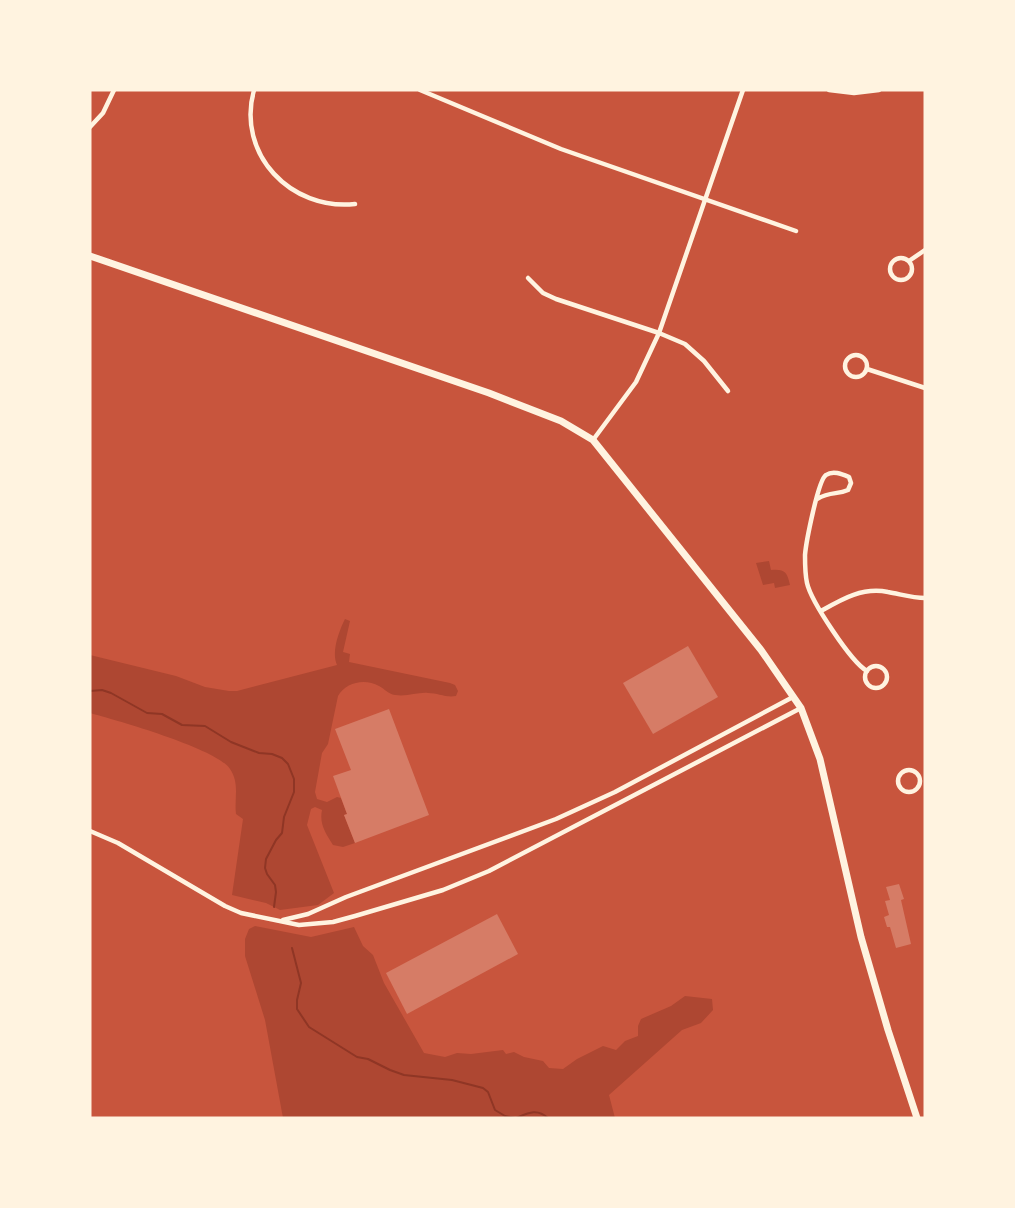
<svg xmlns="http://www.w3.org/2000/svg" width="1015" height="1208" font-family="Ubuntu,sans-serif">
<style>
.green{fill:#ae4732}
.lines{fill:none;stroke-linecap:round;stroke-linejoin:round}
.stream{stroke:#8f3625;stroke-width:2}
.building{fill:#d67c66}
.minor{stroke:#fff3e0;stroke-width:4.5}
.secondary{stroke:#fff3e0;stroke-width:7}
</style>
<rect width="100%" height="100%" fill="#c8553d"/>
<g class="green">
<path d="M 769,561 L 771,570 C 784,569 787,571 790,585 L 775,588 L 774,583 L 763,585 L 756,563 Z"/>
<path d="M 345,619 L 350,621 L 343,652 L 350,654 L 349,662 L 450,683 L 455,685 L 458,691 L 456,696 C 446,698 438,693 428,693 C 418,692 407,697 395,695 C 388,694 385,689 379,686 C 365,678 346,682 338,696 L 328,744 L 322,753 L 315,792 L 317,799 L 327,802 L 337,797 L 341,798 L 347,814 L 344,815 L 355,843 L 343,847 L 333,845 C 326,834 319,824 322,810 L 315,807 L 311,809 L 307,825 L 334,893 L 318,905 L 280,910 L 266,903 L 232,895 L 243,819 L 236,814 C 234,798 240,784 230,769 C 218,749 116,720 90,713 L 90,655 L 176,676 L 205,687 L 229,691 L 237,691 L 337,665 C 331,652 339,631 345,619 Z"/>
<path d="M 255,926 L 311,937 L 354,927 L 363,946 L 373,955 L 384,983 L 424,1053 L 445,1057 L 457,1053 L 471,1054 L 503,1050 L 506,1054 L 514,1052 L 524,1057 L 543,1061 L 549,1068 L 563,1069 L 577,1059 L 603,1046 L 616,1050 L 625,1041 L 638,1036 L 638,1026 L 641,1019 L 671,1006 L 685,996 L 712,999 L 713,1010 L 701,1023 L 682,1030 L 609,1095 L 615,1118 L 283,1118 L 265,1020 L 245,956 L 245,939 L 249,929 Z"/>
</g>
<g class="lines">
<g class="stream">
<path d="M 90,691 L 102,690 L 111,693 L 147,713 L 162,714 L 182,725 L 205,726 L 231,742 L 259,753 L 272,754 L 282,758 L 288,764 L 294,779 L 294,792 L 284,817 L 282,833 L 276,840 L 266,859 L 265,868 L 267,874 L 275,885 L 276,892 L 274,907"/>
<path d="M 292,948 L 301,983 L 297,1000 L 297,1009 L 309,1027 L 357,1057 L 368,1059 L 390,1070 L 404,1075 L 452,1080 L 483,1088 L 488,1092 L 495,1110 L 505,1116 L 515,1118"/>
<path d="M 516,1118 C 528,1113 537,1108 548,1118"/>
</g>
</g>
<g class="building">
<path d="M 688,646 L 718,697 L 653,734 L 623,683 Z"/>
<path d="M 389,709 L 429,815 L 355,843 L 344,815 L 347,814 L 333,776 L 351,770 L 335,729 Z"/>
<path d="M 899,884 L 904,899 L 901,900 L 911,944 L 896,948 L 890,927 L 887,927 L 884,917 L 889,915 L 885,901 L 890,900 L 886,887 Z"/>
<path d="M 497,914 L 518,954 L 407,1014 L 386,973 Z"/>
</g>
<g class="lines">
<g class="minor">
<path d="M 254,90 C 236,154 291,211 355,204"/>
<path d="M 420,90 L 561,149 L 796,231"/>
<path d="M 829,90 L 854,93 L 879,90"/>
<path d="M 90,127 L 103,113 L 114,90"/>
<circle cx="901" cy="269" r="11"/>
<path d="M 909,261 L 925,250"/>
<path d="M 528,278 L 543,293 L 556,299 L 659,333 L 685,344 L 704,361 L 728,391"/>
<circle cx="856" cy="366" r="11"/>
<path d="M 867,369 L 925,388"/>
<path d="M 593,440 L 636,382 L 659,333 L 743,90"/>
<path d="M 817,499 C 831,491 837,495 848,490 L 851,483 L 849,477 C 842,474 833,470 826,475 C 818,480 806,543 805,555 C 805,564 805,574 807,583 C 811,601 851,662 867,671"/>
<path d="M 821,611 C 842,599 862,587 888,592 C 900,594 912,598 925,598"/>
<circle cx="876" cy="677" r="11"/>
<circle cx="909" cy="781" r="11"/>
<path d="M 90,831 L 118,843 L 225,906 L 241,913 L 299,925 L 333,922 L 355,916 L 443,890 L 489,871 L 801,708"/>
<path d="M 283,920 L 308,914 L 346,897 L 556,819 L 615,792 L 793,697"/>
</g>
<path class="secondary" d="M 90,256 L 489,393 L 561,421 L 593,440 L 761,650 L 801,708 L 820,759 L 861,937 L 888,1030 L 917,1118"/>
</g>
<rect width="1015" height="1208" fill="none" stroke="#fff3e0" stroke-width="183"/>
</svg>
